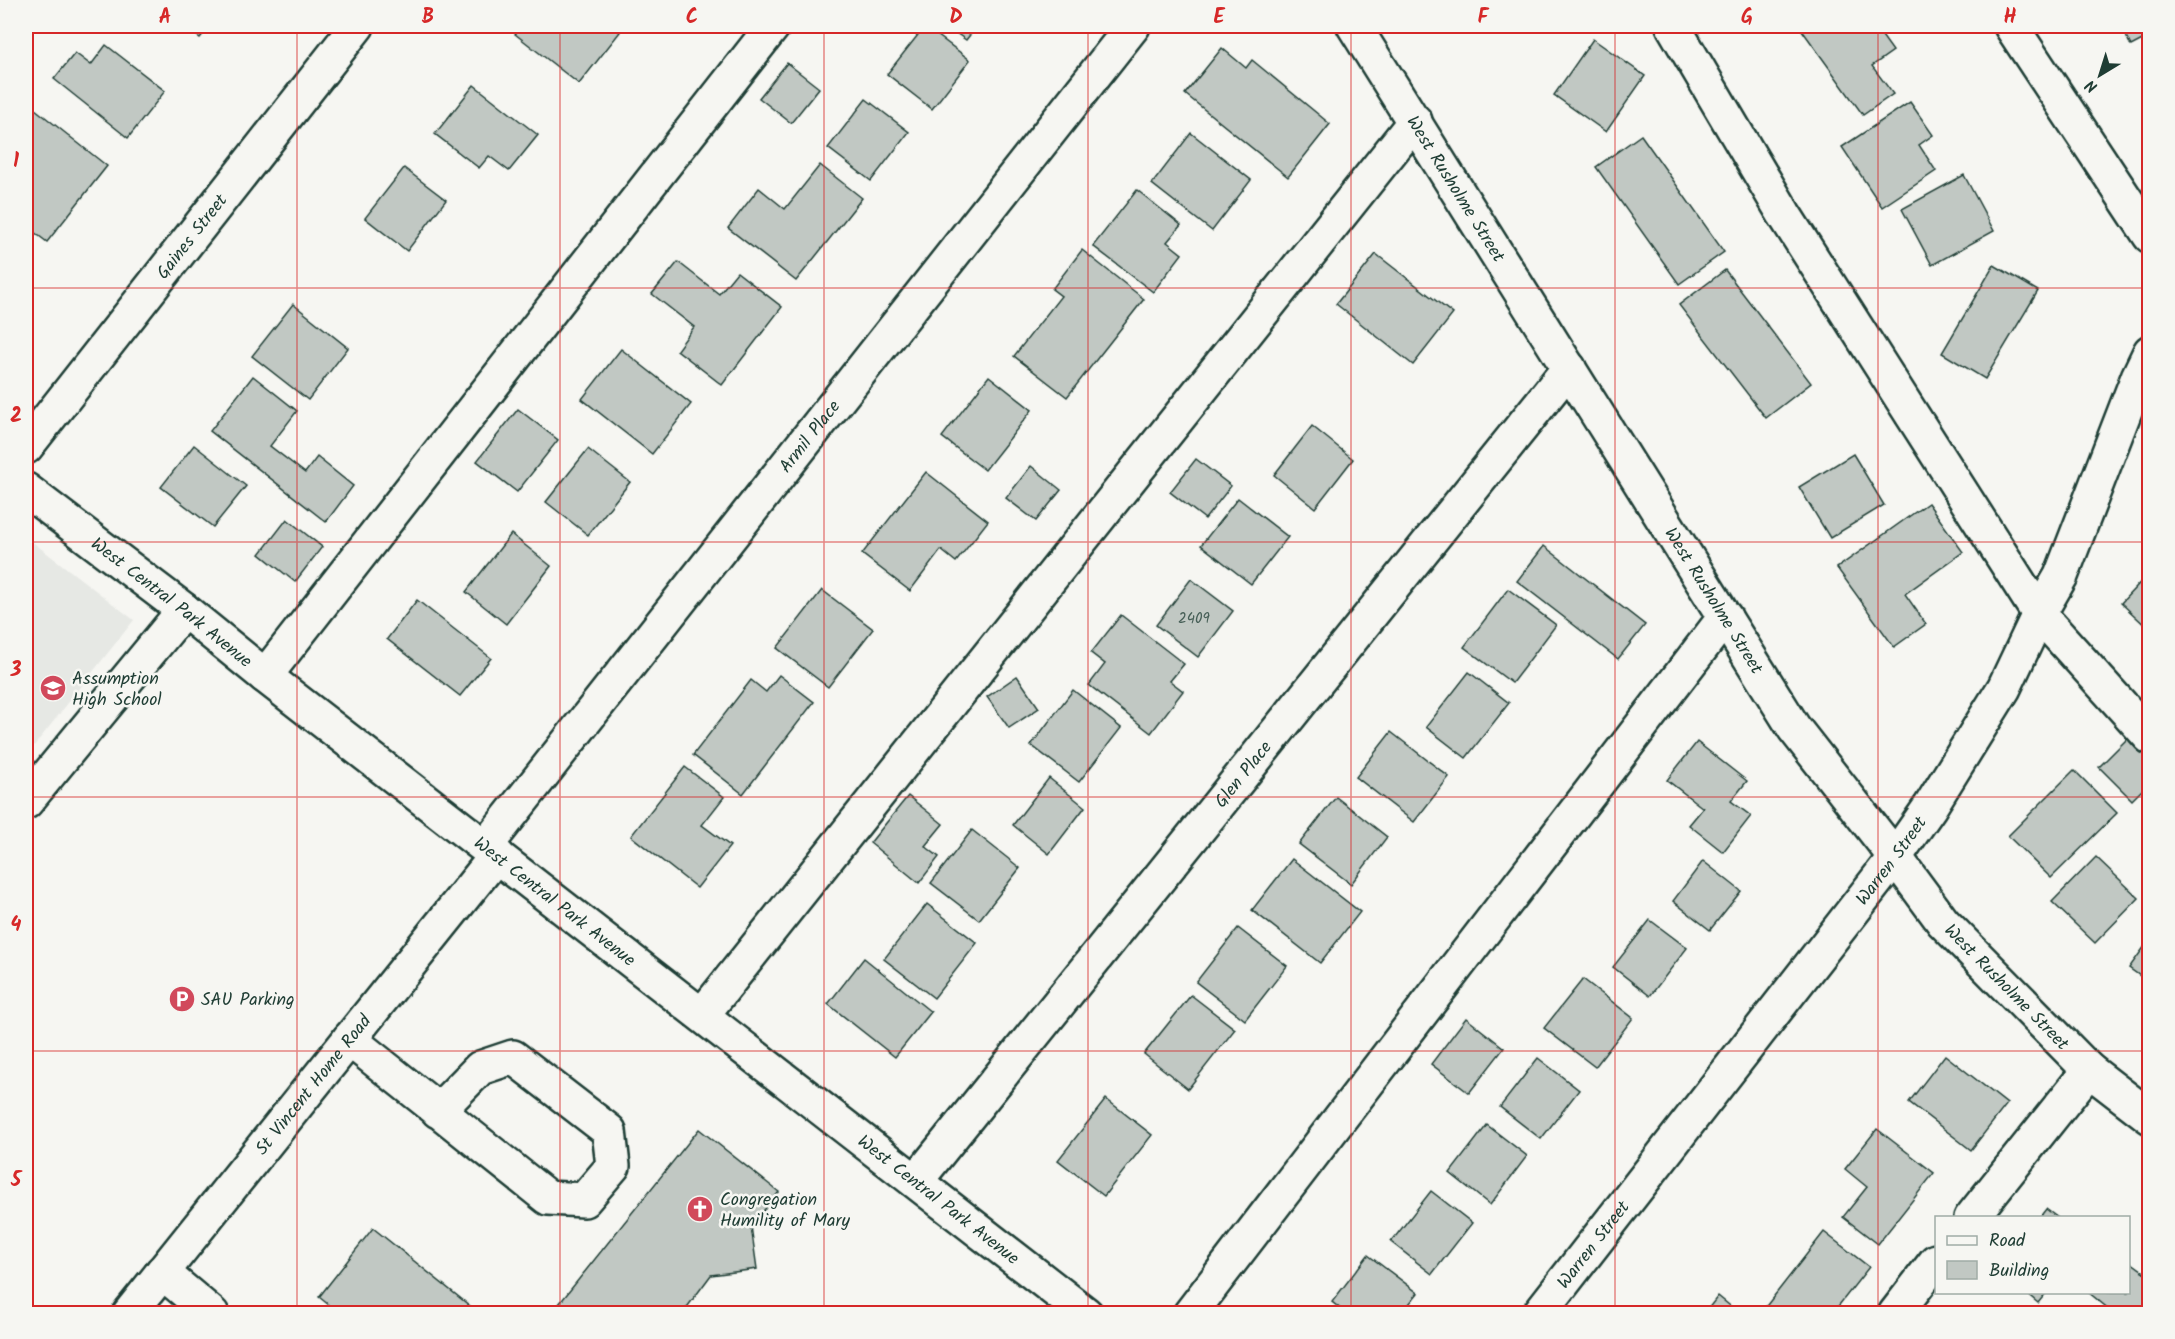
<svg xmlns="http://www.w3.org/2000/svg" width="2175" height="1339" font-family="Kalam,sans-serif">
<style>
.built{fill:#e6e8e4}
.building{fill:#c1c8c3;stroke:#1f3d34;stroke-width:1.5}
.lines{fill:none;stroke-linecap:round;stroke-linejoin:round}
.minor-casing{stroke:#1f3d34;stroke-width:38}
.major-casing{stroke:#1f3d34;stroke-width:38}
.minor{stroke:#f6f6f2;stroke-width:33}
.major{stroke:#f6f6f2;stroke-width:33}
.grid{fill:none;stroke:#d62828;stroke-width:1.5;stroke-opacity:0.55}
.labels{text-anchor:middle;stroke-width:5;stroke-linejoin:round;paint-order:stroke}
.number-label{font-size:15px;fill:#486058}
.street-label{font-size:18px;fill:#1f3d34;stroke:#f6f6f2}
.poi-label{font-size:18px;fill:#1f3d34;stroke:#f6f6f2;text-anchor:start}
.neatline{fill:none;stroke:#d62828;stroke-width:2}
.grid-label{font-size:20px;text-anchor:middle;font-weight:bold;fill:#d62828}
</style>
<rect width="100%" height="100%" fill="#f6f6f2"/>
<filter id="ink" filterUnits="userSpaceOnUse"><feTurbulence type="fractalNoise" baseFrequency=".0167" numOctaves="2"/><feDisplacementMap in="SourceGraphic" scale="12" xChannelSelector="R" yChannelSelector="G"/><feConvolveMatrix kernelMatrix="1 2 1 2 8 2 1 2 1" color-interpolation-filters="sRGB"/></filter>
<g filter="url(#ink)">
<path class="built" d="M 26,537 L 134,620 L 26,756 Z"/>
<g class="building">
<path d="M 184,26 L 210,26 L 200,38 Z"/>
<path d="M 522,26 L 612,26 L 620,32 L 579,84 L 515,34 Z"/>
<path d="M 925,26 L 970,60 L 932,109 L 887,74 Z"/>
<path d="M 946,26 L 977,26 L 966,40 Z"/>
<path d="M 1799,26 L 1875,26 L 1893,51 L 1872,66 L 1893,94 L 1863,115 Z"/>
<path d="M 2121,26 L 2150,26 L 2150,36 L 2131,46 Z"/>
<path d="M 1593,39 L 1645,76 L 1606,132 L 1554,95 Z"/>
<path d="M 106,45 L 165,91 L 128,138 L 54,79 L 75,53 L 91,65 Z"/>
<path d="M 1222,48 L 1246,68 L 1252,60 L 1330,124 L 1288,177 L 1185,94 Z"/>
<path d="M 787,63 L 819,88 L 791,123 L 759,98 Z"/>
<path d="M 474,85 L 538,135 L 509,171 L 489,156 L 479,168 L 435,134 Z"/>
<path d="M 866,99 L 909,132 L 871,181 L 828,148 Z"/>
<path d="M 1910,102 L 1933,135 L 1919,145 L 1936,171 L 1882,207 L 1842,147 Z"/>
<path d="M 30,105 L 107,166 L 47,242 L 26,226 L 26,111 Z"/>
<path d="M 1191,133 L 1251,180 L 1212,231 L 1152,184 Z"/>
<path d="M 1641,135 L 1724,252 L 1679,284 L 1596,167 Z"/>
<path d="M 820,165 L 862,198 L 796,281 L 728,228 L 759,188 L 785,209 Z"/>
<path d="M 404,168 L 446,200 L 407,251 L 365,218 Z"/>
<path d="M 1964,175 L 1994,231 L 1932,265 L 1902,209 Z"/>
<path d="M 1137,190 L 1181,225 L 1167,242 L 1182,254 L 1153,292 L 1093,246 Z"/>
<path d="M 1082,250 L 1144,299 L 1067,397 L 1014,356 L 1061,296 L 1052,289 Z"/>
<path d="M 1376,254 L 1453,314 L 1413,365 L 1336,304 Z"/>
<path d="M 678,262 L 719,294 L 737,272 L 782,307 L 722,385 L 677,350 L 694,327 L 652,294 Z"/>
<path d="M 1994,265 L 2038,291 L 1985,379 L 1942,353 Z"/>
<path d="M 1725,270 L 1811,383 L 1766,418 L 1679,305 Z"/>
<path d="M 293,304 L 348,348 L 308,400 L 252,356 Z"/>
<path d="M 621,349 L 691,404 L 652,454 L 582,399 Z"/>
<path d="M 253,376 L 297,411 L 270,446 L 305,473 L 317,457 L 353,486 L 326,522 L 210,431 Z"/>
<path d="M 989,376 L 1032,410 L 985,470 L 942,437 Z"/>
<path d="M 518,409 L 558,440 L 517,492 L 477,461 Z"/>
<path d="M 1312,426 L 1353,459 L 1315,508 L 1274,475 Z"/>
<path d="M 194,445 L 246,486 L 213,527 L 161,487 Z"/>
<path d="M 588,449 L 630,482 L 588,535 L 546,502 Z"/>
<path d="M 1853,454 L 1884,505 L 1830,538 L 1799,487 Z"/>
<path d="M 1196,459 L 1231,486 L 1205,519 L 1170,492 Z"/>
<path d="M 1031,466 L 1061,490 L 1036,521 L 1006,498 Z"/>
<path d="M 926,472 L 988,521 L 956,562 L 941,550 L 910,591 L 862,554 Z"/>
<path d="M 1238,498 L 1288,537 L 1251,584 L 1201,545 Z"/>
<path d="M 1928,503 L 1963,552 L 1905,594 L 1926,624 L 1894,647 L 1837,568 Z"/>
<path d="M 287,519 L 322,547 L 295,582 L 260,554 Z"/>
<path d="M 511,534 L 551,566 L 506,624 L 466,592 Z"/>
<path d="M 1544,546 L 1645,625 L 1618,659 L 1517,581 Z"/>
<path d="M 2150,572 L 2150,630 L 2121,603 Z"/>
<path d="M 1191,579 L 1233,611 L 1198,657 L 1156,625 Z"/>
<path d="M 1508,589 L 1556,625 L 1512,683 L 1464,647 Z"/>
<path d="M 822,590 L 873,629 L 828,687 L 777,648 Z"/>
<path d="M 417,600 L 491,658 L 460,696 L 387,639 Z"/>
<path d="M 1121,615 L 1184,664 L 1170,681 L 1183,691 L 1151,733 L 1089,685 L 1105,664 L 1091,653 Z"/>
<path d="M 1469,672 L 1509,703 L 1466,758 L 1426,727 Z"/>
<path d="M 779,675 L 814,702 L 743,794 L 693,755 L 751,680 L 766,692 Z"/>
<path d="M 1017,676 L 1039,708 L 1009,728 L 987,697 Z"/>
<path d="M 1073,690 L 1121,728 L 1079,782 L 1031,745 Z"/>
<path d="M 1391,732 L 1449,777 L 1414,822 L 1356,777 Z"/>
<path d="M 2128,738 L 2150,759 L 2150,782 L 2132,800 L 2099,767 Z"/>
<path d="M 1697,742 L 1747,781 L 1731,801 L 1751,816 L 1723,852 L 1689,825 L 1703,808 L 1667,780 Z"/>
<path d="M 685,767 L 724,797 L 702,825 L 730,846 L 697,888 L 631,836 Z"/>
<path d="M 2074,770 L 2117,813 L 2051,878 L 2008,836 Z"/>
<path d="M 1049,778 L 1085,807 L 1049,854 L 1013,825 Z"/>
<path d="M 908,796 L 943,824 L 925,846 L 939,857 L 919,883 L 870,843 Z"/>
<path d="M 1336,797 L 1387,837 L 1351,884 L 1299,844 Z"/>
<path d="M 972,830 L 1020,868 L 979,920 L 931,883 Z"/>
<path d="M 2096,857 L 2139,898 L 2095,943 L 2052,902 Z"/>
<path d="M 1292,859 L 1360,912 L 1320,963 L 1252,910 Z"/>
<path d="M 1703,861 L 1741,891 L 1710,930 L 1673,901 Z"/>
<path d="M 927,904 L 977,943 L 934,998 L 884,959 Z"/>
<path d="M 1650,920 L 1687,948 L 1650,996 L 1613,967 Z"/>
<path d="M 1238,928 L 1287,966 L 1245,1020 L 1196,982 Z"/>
<path d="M 2150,939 L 2150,983 L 2129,968 Z"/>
<path d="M 864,958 L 931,1012 L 895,1057 L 828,1004 Z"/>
<path d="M 1583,979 L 1633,1018 L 1595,1067 L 1544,1028 Z"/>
<path d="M 1191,995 L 1235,1029 L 1188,1089 L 1144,1054 Z"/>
<path d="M 1466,1018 L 1504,1048 L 1469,1093 L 1431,1064 Z"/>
<path d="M 1945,1055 L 2007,1104 L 1971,1150 L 1909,1102 Z"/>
<path d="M 1538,1058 L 1579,1090 L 1541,1139 L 1500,1107 Z"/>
<path d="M 1106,1099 L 1152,1135 L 1104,1196 L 1058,1160 Z"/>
<path d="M 1487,1125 L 1527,1156 L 1490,1205 L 1450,1173 Z"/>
<path d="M 699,1129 L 779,1192 L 751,1226 L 757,1269 L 711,1275 L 682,1314 L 551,1314 Z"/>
<path d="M 1877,1129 L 1934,1173 L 1878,1244 L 1843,1217 L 1867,1187 L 1845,1169 Z"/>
<path d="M 1431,1191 L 1472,1223 L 1432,1274 L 1391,1242 Z"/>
<path d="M 2046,1209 L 2058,1218 L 2039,1218 Z"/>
<path d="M 373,1228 L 480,1314 L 340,1314 L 319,1297 Z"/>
<path d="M 1824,1232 L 1869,1267 L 1832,1314 L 1760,1314 Z"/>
<path d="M 1368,1255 L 1418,1293 L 1401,1314 L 1347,1314 L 1332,1302 Z"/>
<path d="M 2128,1260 L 2150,1276 L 2150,1309 L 2146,1314 L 2115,1314 L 2088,1292 L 2128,1292 Z"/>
<path d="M 2025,1292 L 2047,1292 L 2038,1303 Z"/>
<path d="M 1718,1296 L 1740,1314 L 1704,1314 Z"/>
</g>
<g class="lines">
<defs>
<g id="minor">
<path id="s1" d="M 1354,26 L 1794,728 L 1895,857 L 1943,922 L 2089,1070 L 2150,1117"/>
<path d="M 1673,26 L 1784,214 L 2039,614 L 2150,737"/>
<path d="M 2011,26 L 2150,236"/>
<path id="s2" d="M 26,447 L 357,26"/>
<path d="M 265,676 L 773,26"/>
<path d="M 26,802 L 184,610"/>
<path id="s3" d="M 486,846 L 1133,26"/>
<path d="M 703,1014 L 1415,121"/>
<path d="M 349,1039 L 548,1198 L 584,1200 L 613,1166 L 609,1131 L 513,1057 L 480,1068 L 438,1111"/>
<path id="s4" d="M 916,1181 L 1569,368"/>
<path d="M 1971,1218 L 2089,1070"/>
<path d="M 162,1272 L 212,1314"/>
<path id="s5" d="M 129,1314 L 497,855"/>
<path d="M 1190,1314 L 1725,617"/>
<path id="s6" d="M 1539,1314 L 1895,857 L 1930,807 L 2004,688 L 2039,614 L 2061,576 L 2138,377 L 2150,352"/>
<path d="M 1895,1314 L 1936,1261"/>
</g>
<g id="major">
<path id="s7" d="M 26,490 L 184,610 L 265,676 L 1086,1314"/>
</g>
</defs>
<use href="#minor" class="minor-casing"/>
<use href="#major" class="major-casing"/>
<use href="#minor" class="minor"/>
<use href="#major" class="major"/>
</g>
</g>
<path class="grid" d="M 297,26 L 297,1314M 560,26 L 560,1314M 824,26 L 824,1314M 1088,26 L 1088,1314M 1351,26 L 1351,1314M 1615,26 L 1615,1314M 1878,26 L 1878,1314M 26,288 L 2150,288M 26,542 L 2150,542M 26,797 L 2150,797M 26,1051 L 2150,1051"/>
<defs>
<symbol id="school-disc" viewBox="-11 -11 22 22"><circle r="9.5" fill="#d1495b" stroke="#f6f6f2"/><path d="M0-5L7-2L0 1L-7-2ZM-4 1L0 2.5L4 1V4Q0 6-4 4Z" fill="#fff"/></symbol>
<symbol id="parking-disc" viewBox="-11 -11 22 22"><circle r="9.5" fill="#d1495b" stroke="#f6f6f2"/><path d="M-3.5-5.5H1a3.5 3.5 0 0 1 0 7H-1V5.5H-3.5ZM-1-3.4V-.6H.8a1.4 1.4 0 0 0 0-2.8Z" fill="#fff"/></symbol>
<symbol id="church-disc" viewBox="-11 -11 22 22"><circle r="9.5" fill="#d1495b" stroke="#f6f6f2"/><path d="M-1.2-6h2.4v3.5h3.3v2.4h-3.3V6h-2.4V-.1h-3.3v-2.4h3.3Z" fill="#fff"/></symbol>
</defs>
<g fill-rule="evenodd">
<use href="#school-disc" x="38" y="673" width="30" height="30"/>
<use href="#parking-disc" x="167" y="984" width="30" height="30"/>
<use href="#church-disc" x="685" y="1194" width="30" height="30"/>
</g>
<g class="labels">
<g class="number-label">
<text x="1194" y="623">2409</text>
</g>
<g class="street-label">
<text dy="6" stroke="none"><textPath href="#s1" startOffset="192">West Rusholme Street</textPath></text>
<text dy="6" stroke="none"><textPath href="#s2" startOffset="268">Gaines Street</textPath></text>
<text dy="6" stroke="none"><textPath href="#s3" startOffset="522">Armil Place</textPath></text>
<text dy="6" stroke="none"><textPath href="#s1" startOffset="678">West Rusholme Street</textPath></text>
<text dy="6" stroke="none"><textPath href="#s7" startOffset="184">West Central Park Avenue</textPath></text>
<text dy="6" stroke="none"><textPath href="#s4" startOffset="522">Glen Place</textPath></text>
<text dy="6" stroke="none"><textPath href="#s6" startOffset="574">Warren Street</textPath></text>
<text dy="6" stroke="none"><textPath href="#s7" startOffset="670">West Central Park Avenue</textPath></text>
<text dy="6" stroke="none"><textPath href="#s1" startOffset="1164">West Rusholme Street</textPath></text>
<text dy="6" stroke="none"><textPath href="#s5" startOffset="294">St Vincent Home Road</textPath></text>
<text dy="6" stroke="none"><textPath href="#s7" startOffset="1156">West Central Park Avenue</textPath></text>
<text dy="6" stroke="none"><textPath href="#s6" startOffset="88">Warren Street</textPath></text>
</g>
<g class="poi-label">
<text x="72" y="684">Assumption<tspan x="72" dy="21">High School</tspan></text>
<text x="201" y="1005">SAU Parking</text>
<text x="720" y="1205">Congregation<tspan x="720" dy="21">Humility of Mary</tspan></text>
</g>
</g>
<rect width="2175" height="1339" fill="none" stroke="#f6f6f2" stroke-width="66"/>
<rect x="1935" y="1216" width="195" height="78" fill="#f6f6f2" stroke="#a0aca6" stroke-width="1.5"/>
<rect x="1947" y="1236" width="30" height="9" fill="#f6f6f2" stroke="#a0aca6" stroke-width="1.5"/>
<text x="1989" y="1246" font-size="18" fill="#1f3d34">Road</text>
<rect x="1947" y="1261" width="30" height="18" fill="#c1c8c3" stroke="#a0aca6" stroke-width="1.5"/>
<text x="1989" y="1276" font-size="18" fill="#1f3d34">Building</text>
<g transform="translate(2100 75) rotate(218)" stroke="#f6f6f2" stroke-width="4.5" paint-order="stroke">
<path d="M0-4.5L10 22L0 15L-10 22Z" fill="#1f3d34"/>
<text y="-9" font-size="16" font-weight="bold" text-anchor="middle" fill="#1f3d34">N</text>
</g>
<rect x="33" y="33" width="2109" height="1273" class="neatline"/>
<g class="grid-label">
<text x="165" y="23">A</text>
<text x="428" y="23">B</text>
<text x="692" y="23">C</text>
<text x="956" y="23">D</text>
<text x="1219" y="23">E</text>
<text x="1483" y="23">F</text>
<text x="1747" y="23">G</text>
<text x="2010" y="23">H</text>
<text x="16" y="167">1</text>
<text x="16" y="422">2</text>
<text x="16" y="676">3</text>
<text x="16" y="931">4</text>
<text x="16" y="1186">5</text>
</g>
</svg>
